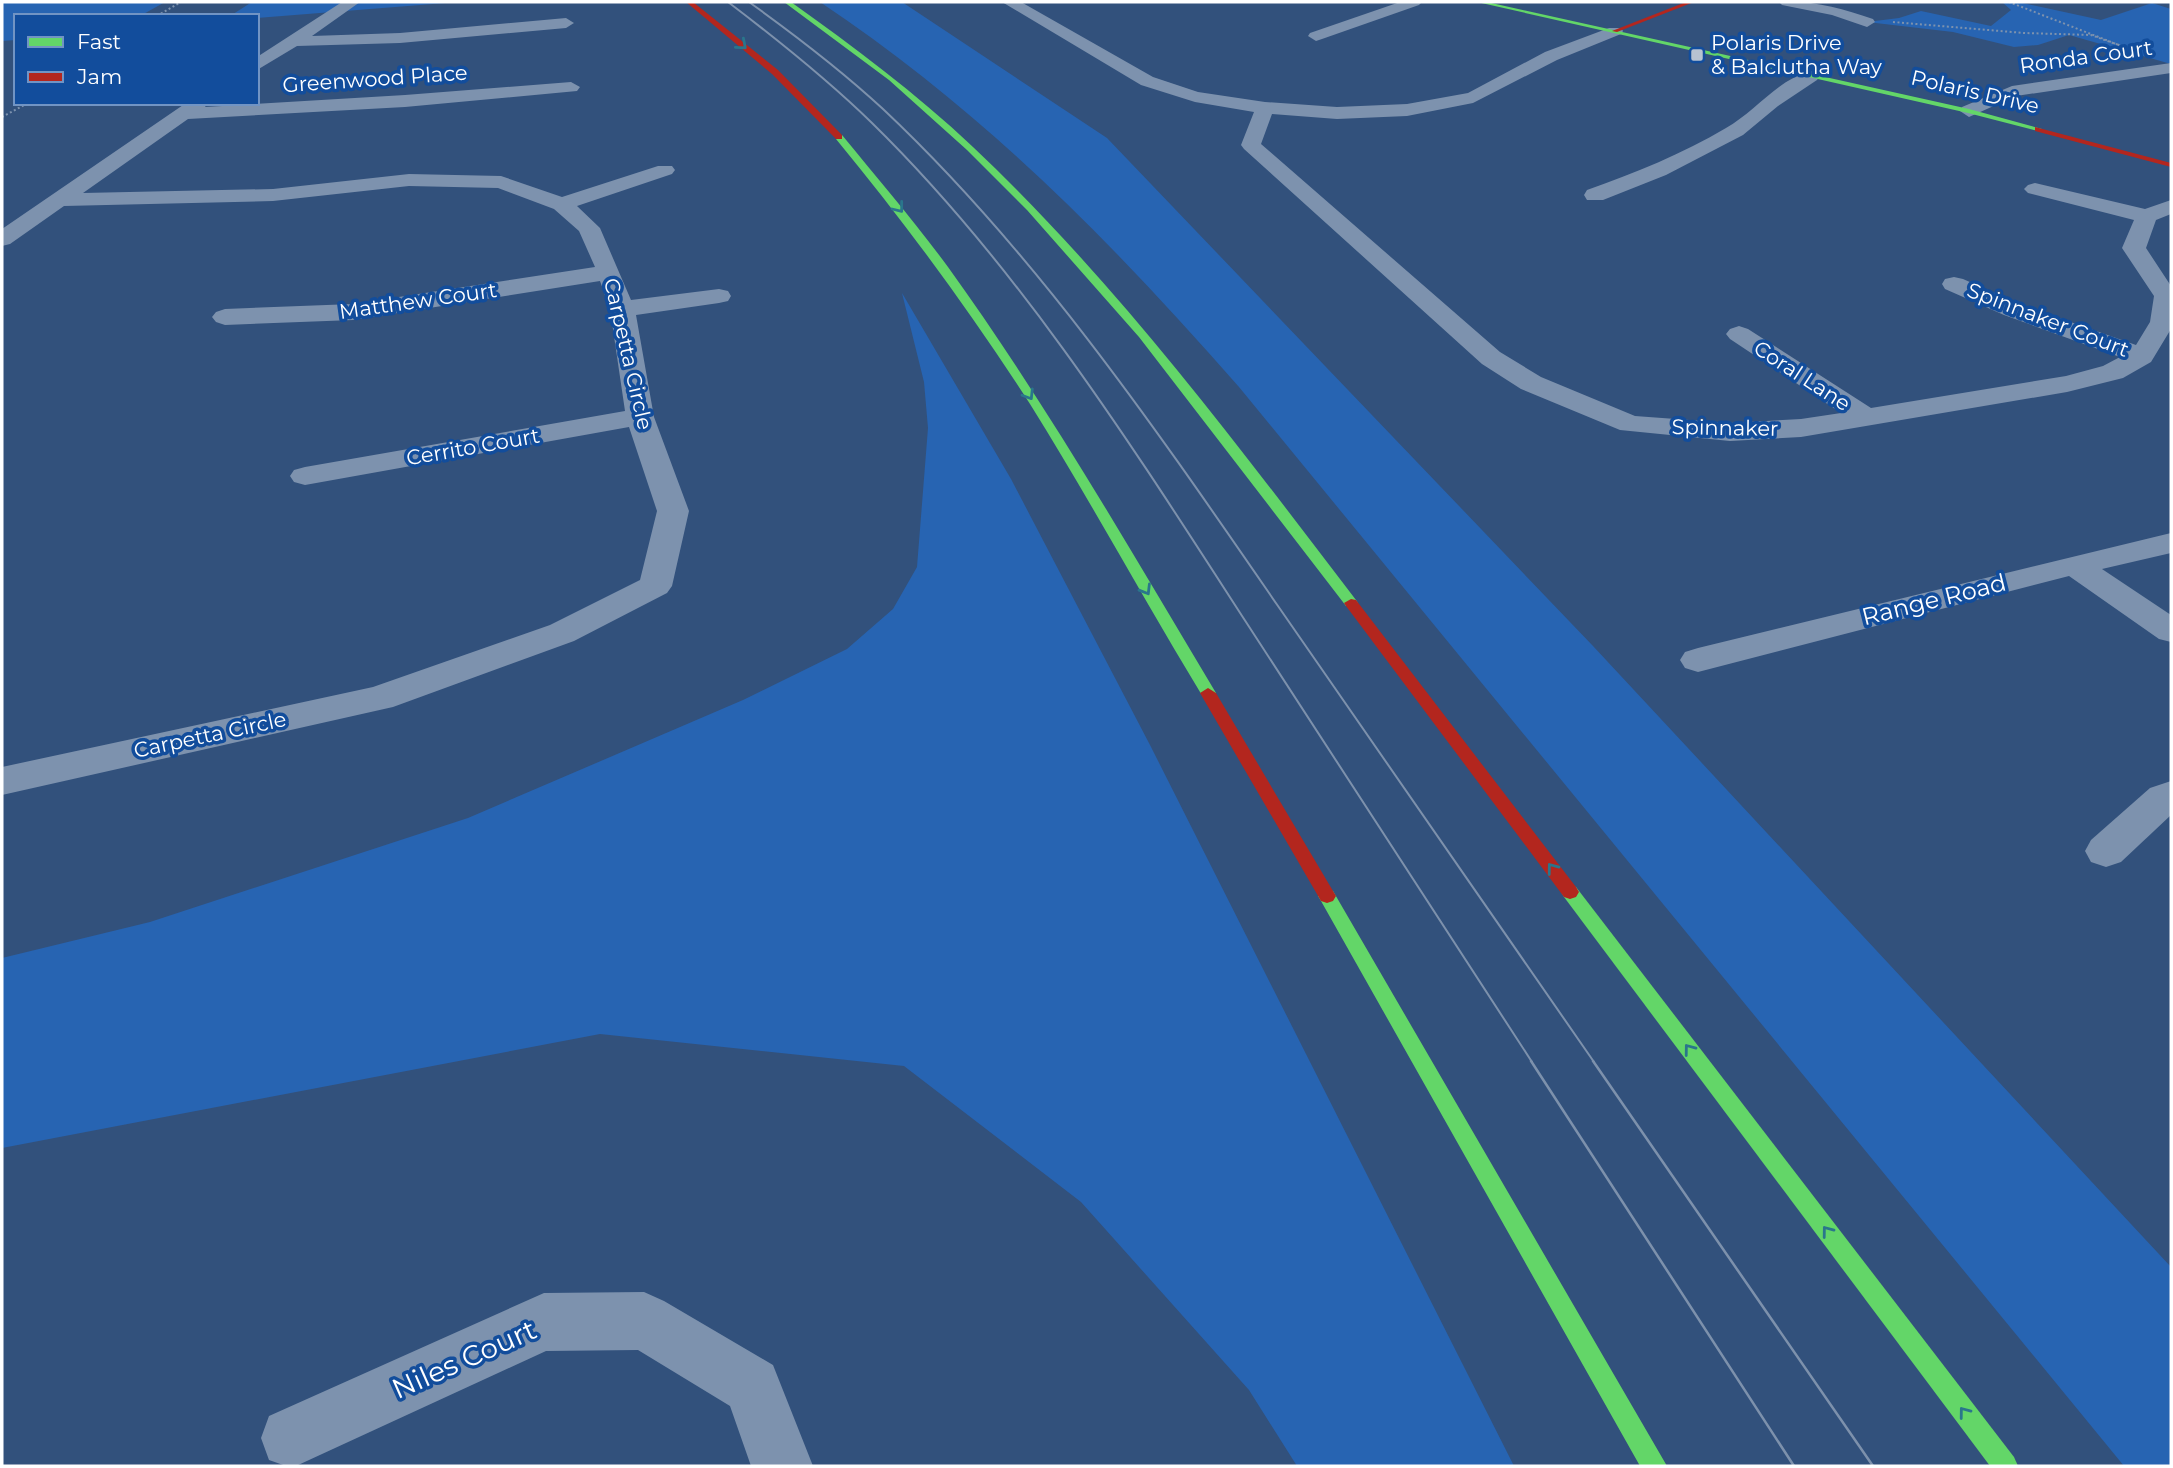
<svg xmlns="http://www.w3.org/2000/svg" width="2173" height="1468" font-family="Montserrat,sans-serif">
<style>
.green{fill:#2764b2}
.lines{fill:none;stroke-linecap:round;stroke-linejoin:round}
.path{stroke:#7d92ae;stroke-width:2;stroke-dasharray:2 2.5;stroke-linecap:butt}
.street{fill:#7d92ae;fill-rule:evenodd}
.fast{fill:#63d668;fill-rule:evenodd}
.jam{fill:#b3261e;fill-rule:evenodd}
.tram-far1{stroke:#7d91ac;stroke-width:2}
.tram{stroke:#7d91ac;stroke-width:2.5}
.oneway{stroke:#2a768c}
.poi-dot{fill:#b7c2d1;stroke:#124d9c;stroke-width:2.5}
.labels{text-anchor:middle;stroke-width:7;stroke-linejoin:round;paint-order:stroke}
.far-poi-label{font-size:21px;fill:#fff;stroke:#124d9c;text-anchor:start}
.far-street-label{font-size:21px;fill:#fff;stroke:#124d9c}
.street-label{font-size:24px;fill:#fff;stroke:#124d9c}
.near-street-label{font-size:28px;fill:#fff;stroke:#124d9c}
</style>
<rect width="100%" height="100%" fill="#32517c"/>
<g class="green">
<path d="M 2,2 L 165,2 L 140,16 L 16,16 L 16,40 L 2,41 Z"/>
<path d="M 252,2 L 458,2 L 257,18 L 257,16 L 230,16 Z"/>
<path d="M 820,2 L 902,2 L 1107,138 L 1593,646 L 2171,1267 L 2171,1466 L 2124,1466 L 1239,387 C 1110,240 983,111 820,2 Z"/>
<path d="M 2002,2 L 2018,2 L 2101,20 L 2152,3 L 2171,9 L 2171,64 L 2069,35 L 2038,45 L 2014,47 L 1953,32 L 1867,22 L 1899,18 L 1921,11 L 1991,26 L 2011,10 Z"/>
<path d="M 902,293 L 1011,479 L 1150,745 L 1514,1466 L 1297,1466 L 1249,1390 L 1081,1202 L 904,1066 L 600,1034 L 2,1148 L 2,958 L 150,922 L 468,818 L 743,700 L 847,649 L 893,609 L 917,567 L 928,428 L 924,382 Z"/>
</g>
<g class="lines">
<g class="path">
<path d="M 157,16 L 181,2"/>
<path d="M 1893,22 L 2024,33 L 2091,35 L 2124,47 L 2009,2"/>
<path d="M 2,117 L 28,103"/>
</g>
<g class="street">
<path d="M 342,2 L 360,2 L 312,36 L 400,33 L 566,18 L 574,23 L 566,28 L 400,43 L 297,46 L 257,70 L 257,57 Z"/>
<path d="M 1002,2 L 1021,2 L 1153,77 L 1198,92 L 1265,102 L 1337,107 L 1407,104 L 1468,93 L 1545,52 L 1609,28 L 1621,28 L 1623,31 L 1621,34 L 1557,60 L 1473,103 L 1407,116 L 1337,119 L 1272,114 L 1261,144 L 1500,352 L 1541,377 L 1635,416 L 1730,423 L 1801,419 L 1841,413 L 1730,339 L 1726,334 L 1730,329 L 1739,326 L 1748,329 L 1871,408 L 2066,376 L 2103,366 L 2120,357 L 2004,315 L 1945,289 L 1942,284 L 1945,279 L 1954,277 L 1963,279 L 2022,305 L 2136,345 L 2150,322 L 2154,296 L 2122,248 L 2134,220 L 2028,193 L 2024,189 L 2028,185 L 2035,183 L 2145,209 L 2171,200 L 2171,214 L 2156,220 L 2146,248 L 2171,286 L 2171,329 L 2151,362 L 2123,378 L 2067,392 L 1801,437 L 1730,441 L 1620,430 L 1521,389 L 1482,364 L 1244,149 L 1241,145 L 1254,112 L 1195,102 L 1141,85 Z"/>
<path d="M 1400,2 L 1422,2 L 1419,5 L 1322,39 L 1316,41 L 1308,36 L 1310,33 Z"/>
<path d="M 1779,2 C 1813,0 1841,8 1873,19 L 1875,22 L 1867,27 L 1832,15 L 1782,5 Z"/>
<path d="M 2171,63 L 2171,73 L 2016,96 L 1969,117 L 1960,111 L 1962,107 L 2012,86 Z"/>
<path d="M 1811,71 L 1817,72 L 1820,76 L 1817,80 L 1778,106 L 1743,135 L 1666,175 L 1603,200 L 1587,200 L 1584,195 L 1587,190 C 1635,173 1682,154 1726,128 C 1755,112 1778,79 1811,71 Z"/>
<path d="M 571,82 L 580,87 L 577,91 L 405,107 L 188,119 L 83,193 L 273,189 L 409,174 L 501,176 L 562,197 L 658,166 L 672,166 L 675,170 L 672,174 L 577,206 L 600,228 L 631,300 L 719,289 L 728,291 L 731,296 L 728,301 L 719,303 L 636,315 L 654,417 L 689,511 L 672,586 L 667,593 L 574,641 L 393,707 L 2,795 L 2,767 L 373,687 L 550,625 L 640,580 L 657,511 L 629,427 L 305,485 L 294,482 L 290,476 L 294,470 L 305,467 L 625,411 L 610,309 L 600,281 L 353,320 L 225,325 L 216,322 L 212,317 L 216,312 L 225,309 L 353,304 L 595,267 L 579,231 L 554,209 L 498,188 L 409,186 L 273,201 L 64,206 L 10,244 L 2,246 L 2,229 L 186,103 L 208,103 L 205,107 L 405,95 Z"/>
<path d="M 2171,533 L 2171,553 L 2102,569 L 2171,615 L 2171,642 L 2159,639 L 2069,576 L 1698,672 L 1685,668 L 1680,660 L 1685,652 L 1698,648 Z"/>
<path d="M 2171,781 L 2171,815 L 2121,862 L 2106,867 L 2091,862 L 2085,851 L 2091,840 L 2150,788 Z"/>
<path d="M 644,1292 L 664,1301 L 773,1365 L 813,1466 L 751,1466 L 730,1406 L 638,1350 L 546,1351 L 296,1466 L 286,1466 L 269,1460 L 261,1438 L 269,1416 L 544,1293 Z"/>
</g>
<g class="fast">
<path d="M 784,2 L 791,2 C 854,47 916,93 973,147 C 1117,283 1236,443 1356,600 L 1358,603 L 1356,606 L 1346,606 L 1139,337 L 1027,210 L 967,150 L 889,80 Z"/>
<path d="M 1477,2 L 1487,2 L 1969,109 L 2042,129 L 2038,131 L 1968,113 Z"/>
<path d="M 836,135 L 842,135 C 878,179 915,222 948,267 C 1046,403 1130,549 1216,693 L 1213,697 L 1203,697 C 1144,600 1090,500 1030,404 C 970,311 906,224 836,139 Z"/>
<path d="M 1570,885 L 1576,887 L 2014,1457 L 2018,1466 L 1990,1466 L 1564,897 L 1561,892 L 1564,887 Z"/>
<path d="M 1327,889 L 1333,891 L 1667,1466 L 1640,1466 L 1321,901 L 1318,896 L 1321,891 Z"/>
</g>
<g class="jam">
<path d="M 686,2 L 693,2 L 778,70 L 842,135 L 842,139 L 836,139 L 772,74 Z"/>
<path d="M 1686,2 L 1694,2 L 1617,32 L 1612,31 Z"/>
<path d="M 2035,127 L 2171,163 L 2171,167 L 2035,131 Z"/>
<path d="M 1351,599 L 1356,600 L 1576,887 L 1579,892 L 1576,897 L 1570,899 L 1564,897 L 1346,606 L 1344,603 Z"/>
<path d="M 1208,688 L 1216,693 L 1333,891 L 1336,896 L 1333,901 L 1327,903 L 1321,901 L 1200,693 Z"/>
</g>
<g class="tram-far1">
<path d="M 728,2 C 778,40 827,79 872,123 C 1021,269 1134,449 1246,622 C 1342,769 1437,916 1532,1062"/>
<path d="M 749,2 C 795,35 841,70 883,109 C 1038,255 1158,432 1278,606 C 1384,758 1489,910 1594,1062"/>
</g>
<g class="tram">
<path d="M 1531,1061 L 1794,1466"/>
<path d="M 1593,1061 L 1873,1466"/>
</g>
</g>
<defs><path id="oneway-chevron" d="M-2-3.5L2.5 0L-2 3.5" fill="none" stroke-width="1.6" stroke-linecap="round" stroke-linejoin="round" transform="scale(1.75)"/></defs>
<g class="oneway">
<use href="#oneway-chevron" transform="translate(742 45) rotate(41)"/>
<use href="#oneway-chevron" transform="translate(899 208) rotate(52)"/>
<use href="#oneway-chevron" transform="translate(1029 395) rotate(58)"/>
<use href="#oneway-chevron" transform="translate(1146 590) rotate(59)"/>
<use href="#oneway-chevron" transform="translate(1552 868) rotate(-127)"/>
<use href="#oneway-chevron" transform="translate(1689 1049) rotate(-127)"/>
<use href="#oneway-chevron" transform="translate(1827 1231) rotate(-127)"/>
<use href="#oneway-chevron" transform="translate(1964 1412) rotate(-127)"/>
</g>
<rect class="poi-dot" x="1690" y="48" width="14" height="14" rx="3.5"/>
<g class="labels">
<g class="far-poi-label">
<text x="1711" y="50">Polaris Drive<tspan x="1711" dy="24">&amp; Balclutha Way</tspan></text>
</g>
<g class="far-street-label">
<text transform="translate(2086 57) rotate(-8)" y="7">Ronda Court</text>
<text transform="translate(375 79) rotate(-4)" y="7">Greenwood Place</text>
<text transform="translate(1975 92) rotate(13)" y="7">Polaris Drive</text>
<text transform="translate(418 301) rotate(-8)" y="7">Matthew Court</text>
<text transform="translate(2048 320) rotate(21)" y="7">Spinnaker Court</text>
<text transform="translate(628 354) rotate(77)" y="7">Carpetta Circle</text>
<text transform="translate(1802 376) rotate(33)" y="7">Coral Lane</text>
<text transform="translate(1725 428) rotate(1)" y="7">Spinnaker</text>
<text transform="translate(473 447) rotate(-10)" y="7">Cerrito Court</text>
<text transform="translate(210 735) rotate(-12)" y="7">Carpetta Circle</text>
</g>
<g class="street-label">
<text transform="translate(1934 600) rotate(-14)" y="8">Range Road</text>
</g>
<g class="near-street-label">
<text transform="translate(464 1359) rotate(-24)" y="10">Niles Court</text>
</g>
</g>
<rect width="2173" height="1468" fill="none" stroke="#ffffff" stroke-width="7"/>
<rect x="14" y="14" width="245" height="91" fill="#124d9c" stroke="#7194c4" stroke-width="2"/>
<rect x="28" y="37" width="35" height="10" fill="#63d668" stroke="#7194c4" stroke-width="2"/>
<text x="77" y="49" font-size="21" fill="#ffffff">Fast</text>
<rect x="28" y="72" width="35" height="10" fill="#b3261e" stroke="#7194c4" stroke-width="2"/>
<text x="77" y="84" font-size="21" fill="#ffffff">Jam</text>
</svg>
